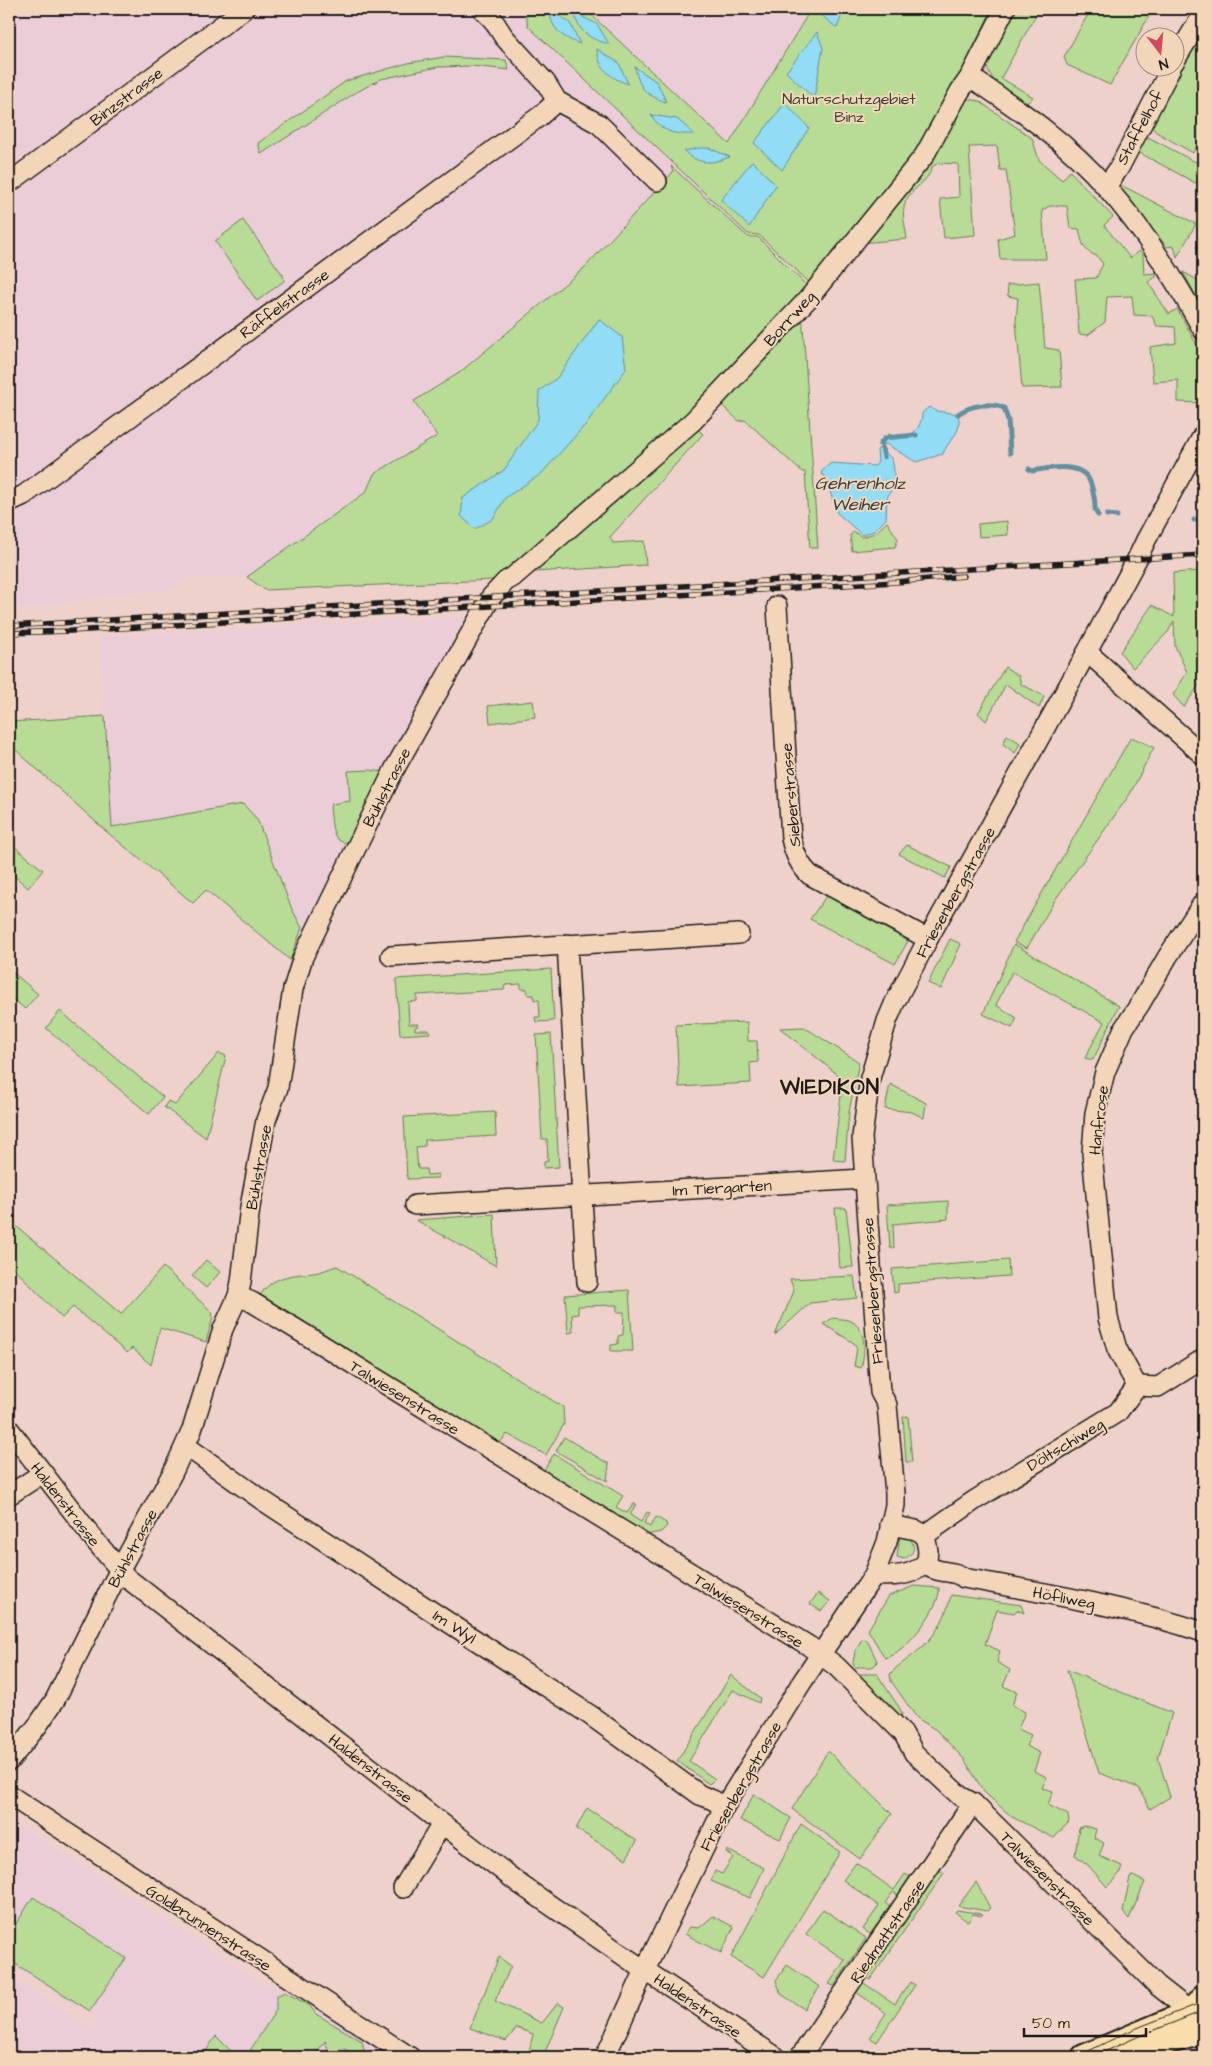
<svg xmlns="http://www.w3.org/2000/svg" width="1212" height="2066" font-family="'Architects Daughter',sans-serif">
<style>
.built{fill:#ebcdd7}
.green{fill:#b8db96;stroke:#6a7c59}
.water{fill:#93dcf5;stroke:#638f9e}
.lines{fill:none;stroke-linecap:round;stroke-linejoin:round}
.stream{stroke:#638f9e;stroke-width:5}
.minor-casing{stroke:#1c1c1c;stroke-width:22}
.major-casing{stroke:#1c1c1c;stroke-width:28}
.minor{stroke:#f3d6ba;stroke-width:19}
.major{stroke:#f9deab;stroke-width:24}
.tram{stroke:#1c1c1c;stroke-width:1}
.rail-casing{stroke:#1c1c1c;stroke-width:5.5}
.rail{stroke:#f3d6ba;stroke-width:4;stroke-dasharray:11;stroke-linecap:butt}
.labels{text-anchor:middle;stroke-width:4;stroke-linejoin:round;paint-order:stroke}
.street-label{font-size:16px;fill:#1c1c1c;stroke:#f3d6ba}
.park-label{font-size:16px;fill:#3b4234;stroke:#f3d6ba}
.water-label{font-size:18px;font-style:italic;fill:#344247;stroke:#f3d6ba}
.district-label{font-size:21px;font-weight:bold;letter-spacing:1px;fill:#1c1c1c;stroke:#f3d6ba}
</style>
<rect width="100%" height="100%" fill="#eed1cb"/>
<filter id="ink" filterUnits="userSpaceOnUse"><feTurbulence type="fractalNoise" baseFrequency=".02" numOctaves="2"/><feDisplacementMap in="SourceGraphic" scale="10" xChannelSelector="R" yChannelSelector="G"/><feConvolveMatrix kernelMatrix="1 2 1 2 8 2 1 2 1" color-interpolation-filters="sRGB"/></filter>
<g filter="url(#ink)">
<g class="built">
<path d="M 9,9 L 811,9 L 702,189 L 748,234 L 733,247 L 666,183 L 584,268 L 458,373 L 414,401 L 438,435 L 366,492 L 247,577 L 186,578 L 171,590 L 119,593 L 43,607 L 9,609 Z"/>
<path d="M 473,617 L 384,772 L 370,770 L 350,802 L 335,803 L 330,807 L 335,838 L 351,839 L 307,931 L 302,928 L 291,907 L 257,819 L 243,805 L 112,827 L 99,637 L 409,619 L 414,620 Z"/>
<path d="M 9,1819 L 267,1986 L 272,1981 L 390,2057 L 9,2057 L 9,1975 L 92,2029 L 98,2020 L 9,1964 Z"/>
</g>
<g class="green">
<path d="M 528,9 L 585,9 L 729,144 L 811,9 L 992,9 L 951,94 L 918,154 L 813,286 L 759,235 L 748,234 L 528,26 L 526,16 Z"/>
<path d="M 1011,9 L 1039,9 L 1001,78 L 1033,97 L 1025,105 C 1007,92 994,87 986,65 Z"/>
<path d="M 1091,9 L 1153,9 L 1110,85 L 1067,65 L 1064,57 Z"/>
<path d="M 1200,37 L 1203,40 L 1203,133 L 1193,153 L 1156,132 L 1151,126 L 1158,106 L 1195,40 Z"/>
<path d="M 444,57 L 506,60 L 509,70 L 472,66 L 438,67 L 381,79 L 355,93 L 261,154 L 258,143 L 346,81 L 408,63 Z"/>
<path d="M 969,99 L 979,101 L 1032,138 L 1039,160 L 1062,180 L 1070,171 L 1113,217 L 1104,225 L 1130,258 L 1140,251 L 1143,255 L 1144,274 L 1156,273 L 1156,277 L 1148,282 L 1169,314 L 1177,309 L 1203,356 L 1203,389 L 1199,403 L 1178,402 L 1178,380 L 1153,382 L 1150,347 L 1176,343 L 1175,327 L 1157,326 L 1152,316 L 1134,315 L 1132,296 L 1107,297 L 1105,322 L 1088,335 L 1079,334 L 1075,279 L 1096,278 L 1103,264 L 1097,256 C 1083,252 1082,242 1079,229 L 1070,228 L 1067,206 L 1050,206 L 1042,210 L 1046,259 L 1000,259 L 998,239 L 1015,234 L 1006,170 L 1000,170 L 997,146 L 969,147 L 975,235 L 944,238 L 940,199 L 959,197 L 958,164 L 938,163 L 932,167 C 929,184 906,189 904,208 C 902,217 906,229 907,239 L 860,243 L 946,125 L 956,124 L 956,112 L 960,102 Z"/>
<path d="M 1142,137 L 1150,138 L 1203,166 L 1203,187 L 1136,151 Z"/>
<path d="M 671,166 L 748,237 L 758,237 L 813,292 L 718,389 L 493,586 L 498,576 L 493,580 L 265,590 L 247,577 L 366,492 L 374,474 L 437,436 L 414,401 L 459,373 L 584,268 L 673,172 Z"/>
<path d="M 1119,184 L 1196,224 L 1177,257 L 1174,246 L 1167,247 L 1120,190 Z"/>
<path d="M 243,220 L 283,275 L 284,281 L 257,301 L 215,241 Z"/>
<path d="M 1183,272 L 1203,283 L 1203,309 Z"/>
<path d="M 1039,282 L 1045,348 L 1059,350 L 1062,387 L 1022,388 L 1016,321 L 1018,298 L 1008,296 L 1007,285 Z"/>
<path d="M 802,312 L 818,548 L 810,548 L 805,472 L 802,472 L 745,420 L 739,421 L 719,403 Z"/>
<path d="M 694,426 L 703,434 L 610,537 L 613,543 L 644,541 L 646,565 L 535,572 L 530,569 Z"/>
<path d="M 1007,521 L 1008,535 L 979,537 L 978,524 Z"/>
<path d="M 887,522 L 898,539 L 895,547 L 852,551 L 850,535 L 854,532 L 862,537 L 875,533 Z"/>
<path d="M 1203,571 L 1203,679 L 1184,707 L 1173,695 L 1187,672 L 1175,646 L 1174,621 L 1168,632 L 1133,668 L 1120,652 L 1152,605 L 1174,617 L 1173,573 Z"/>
<path d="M 1005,667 L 1019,676 L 1021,684 L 1044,696 L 1039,708 L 1006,684 L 986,721 L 978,713 Z"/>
<path d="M 533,701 L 535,717 L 490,723 L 488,706 Z"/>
<path d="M 105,716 L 112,827 L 243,804 L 257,819 L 291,907 L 302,928 L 290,960 L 206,890 L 193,903 L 107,832 L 9,744 L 9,722 Z"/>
<path d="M 1007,735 L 1020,743 L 1015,753 L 1003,744 Z"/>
<path d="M 1131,737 L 1154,747 L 1130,794 L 1055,900 L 1027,948 L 1014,942 Z"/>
<path d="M 370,770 L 384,772 L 351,839 L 345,843 C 330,840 332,820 330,807 L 331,804 L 350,801 L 348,771 Z"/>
<path d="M 9,842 L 43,870 L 28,888 L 9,871 Z"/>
<path d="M 907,845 L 951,867 L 945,878 L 899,854 Z"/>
<path d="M 827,895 L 908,941 L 895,964 L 810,919 Z"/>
<path d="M 950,939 L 961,944 L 941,989 L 928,983 Z"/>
<path d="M 1014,944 L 1119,1006 L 1093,1060 L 1085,1058 L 1104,1022 L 1012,972 L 996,1005 L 1017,1018 L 1012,1028 L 983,1014 Z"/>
<path d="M 9,969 L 38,994 L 25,1009 L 9,996 Z"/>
<path d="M 551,969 L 554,1021 L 536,1022 L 535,1017 L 540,1017 L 539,1000 L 534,1000 L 534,995 L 528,995 L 527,989 L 521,989 L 521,984 L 505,985 L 504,990 L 417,995 L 417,1001 L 408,1002 L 409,1024 L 418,1024 L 418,1026 L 415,1027 L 415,1030 L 429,1030 L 430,1033 L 400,1035 L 396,979 Z"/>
<path d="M 60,1011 L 163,1097 L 149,1114 L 46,1028 Z"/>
<path d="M 747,1022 L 748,1041 L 757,1041 L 758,1062 L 750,1063 L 751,1083 L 679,1087 L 676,1025 Z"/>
<path d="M 804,1027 L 859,1062 L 849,1112 L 845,1161 L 833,1160 L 843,1079 L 780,1028 Z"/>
<path d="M 551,1034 L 559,1167 L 544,1168 L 544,1162 L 548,1161 L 547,1139 L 542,1139 L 536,1035 Z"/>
<path d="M 219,1053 L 226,1056 L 206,1138 L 164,1107 L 168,1101 L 175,1105 Z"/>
<path d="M 890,1084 L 926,1103 L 924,1118 L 912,1112 L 885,1109 Z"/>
<path d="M 495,1112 L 496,1136 L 425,1140 L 425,1146 L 416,1147 L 418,1169 L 426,1169 L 427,1175 L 438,1174 L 438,1178 L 407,1179 L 404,1117 Z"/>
<path d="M 948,1201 L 948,1219 L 893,1224 L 894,1248 L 890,1248 L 887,1205 Z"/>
<path d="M 835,1208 L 846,1208 L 853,1267 L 840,1268 Z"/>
<path d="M 494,1214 L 496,1266 L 416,1220 Z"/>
<path d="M 9,1220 L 121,1314 L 163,1267 L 212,1312 L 213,1317 L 206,1342 L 160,1328 L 151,1365 L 132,1348 L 127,1353 L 73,1307 L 62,1318 L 9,1263 Z"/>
<path d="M 206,1260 L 220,1272 L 206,1288 L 192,1276 Z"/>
<path d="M 1008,1260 L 1009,1276 L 898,1284 L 898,1292 L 894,1293 L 892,1269 Z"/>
<path d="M 337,1266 L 563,1407 L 564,1424 L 546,1455 L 507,1434 L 499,1444 L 259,1297 C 272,1275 292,1275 314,1273 C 322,1272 329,1268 337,1266 Z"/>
<path d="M 854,1276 L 857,1298 L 810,1303 L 775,1335 L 794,1291 L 790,1279 Z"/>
<path d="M 629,1290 L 633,1351 L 611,1351 L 611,1345 L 618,1344 L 618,1336 L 623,1335 L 624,1312 L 617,1312 L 617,1305 L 578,1306 L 578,1314 L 572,1315 L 573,1332 L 568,1333 L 565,1295 Z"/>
<path d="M 833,1318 C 839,1319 848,1319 853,1322 C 867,1332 865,1353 861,1368 L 854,1366 L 857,1348 L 854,1343 L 823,1324 Z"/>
<path d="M 908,1416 L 912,1462 L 906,1462 L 903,1417 Z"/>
<path d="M 564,1437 L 609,1464 L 607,1481 L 556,1451 Z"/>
<path d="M 554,1454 L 623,1496 L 616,1507 L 627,1513 L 634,1503 L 636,1504 L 630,1515 L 641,1522 L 647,1512 L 650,1513 L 644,1523 L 650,1527 L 656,1517 L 666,1523 L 667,1526 L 661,1532 L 646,1535 L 542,1473 Z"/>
<path d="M 900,1535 L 910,1538 C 916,1548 914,1554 904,1559 L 897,1557 Z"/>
<path d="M 914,1586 L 939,1588 C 941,1608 904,1654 885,1658 L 868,1630 L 889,1596 Z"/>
<path d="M 818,1593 L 830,1601 L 821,1611 L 810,1604 Z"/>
<path d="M 951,1595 L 1021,1605 L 1024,1613 L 1017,1610 L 1014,1613 L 997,1610 L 985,1644 L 1000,1651 L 997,1662 L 1010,1670 L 1003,1686 L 1017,1692 L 1012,1705 L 1025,1712 L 1018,1729 L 1031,1735 L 1026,1746 L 1040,1753 L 1034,1771 L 1047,1777 L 1042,1788 L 1053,1791 L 1048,1805 L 1068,1815 L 1069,1822 L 1054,1838 L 1012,1817 L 984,1792 L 964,1759 L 936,1730 L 917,1718 L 891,1681 L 890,1674 C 897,1666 906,1661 914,1654 C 935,1638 945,1620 951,1595 Z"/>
<path d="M 862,1639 L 867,1640 L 877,1661 L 876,1664 L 872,1667 L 855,1667 L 853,1664 L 855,1651 Z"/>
<path d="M 1067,1670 L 1172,1713 L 1158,1758 L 1170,1797 L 1150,1809 L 1139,1788 L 1099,1773 Z"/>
<path d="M 858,1674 L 877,1674 L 900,1709 L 902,1714 L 900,1721 L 853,1675 Z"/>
<path d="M 731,1675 L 760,1698 L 759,1703 L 733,1690 L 689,1761 L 715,1779 L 709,1784 L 677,1761 Z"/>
<path d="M 828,1751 L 892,1814 L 860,1859 L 792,1809 Z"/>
<path d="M 754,1794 L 791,1818 L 780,1839 L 740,1820 Z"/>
<path d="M 587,1808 L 637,1841 L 626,1859 L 576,1829 Z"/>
<path d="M 801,1824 L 840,1852 L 764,1977 L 731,1957 Z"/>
<path d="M 1084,1826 L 1096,1829 L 1094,1838 L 1104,1843 L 1099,1856 L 1122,1866 L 1120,1873 L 1107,1887 L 1089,1866 L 1075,1855 L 1079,1828 Z"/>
<path d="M 727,1850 L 764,1868 L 750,1898 L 711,1881 L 715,1871 L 722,1874 L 733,1857 L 726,1852 Z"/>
<path d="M 856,1863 L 894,1890 L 905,1874 L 910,1877 L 898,1895 L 893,1892 L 885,1903 L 890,1907 L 870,1934 L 863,1929 L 879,1906 L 843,1880 Z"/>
<path d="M 938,1869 L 944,1873 L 870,1980 L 863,1976 Z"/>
<path d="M 1133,1876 L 1145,1882 L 1129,1919 L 1123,1912 L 1130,1877 Z"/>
<path d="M 976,1882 L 990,1908 L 987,1911 L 958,1906 Z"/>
<path d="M 33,1897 L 126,1958 L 90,2011 L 9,1960 L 9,1935 Z"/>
<path d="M 823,1909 L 866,1938 L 834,1986 L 829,1984 L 845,1960 L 806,1934 Z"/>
<path d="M 957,1910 L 983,1914 L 981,1916 L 973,1914 L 968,1922 L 955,1912 Z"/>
<path d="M 713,1916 L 734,1927 L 721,1953 L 685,1934 L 690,1927 L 699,1928 Z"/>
<path d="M 499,1957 L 511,1966 L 495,2001 L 542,2023 L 558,2003 L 564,2007 L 543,2057 L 528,2057 L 533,2034 L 517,2028 L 506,2041 L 470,2028 Z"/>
<path d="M 787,1965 L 820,1987 L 804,2009 L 781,1994 L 776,1980 Z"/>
<path d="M 862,1982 L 895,2004 L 910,1982 L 915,1985 L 877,2042 L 870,2038 L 886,2013 L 856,1992 Z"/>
<path d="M 284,1992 L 309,2005 L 316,2014 L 362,2041 L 364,2050 L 360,2054 L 354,2055 L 343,2048 L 339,2051 L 333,2051 L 342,2057 L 323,2057 L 328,2049 L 325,2041 L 314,2057 L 246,2057 L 276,2010 L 276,1997 Z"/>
<path d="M 216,2036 L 235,2055 L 234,2057 L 210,2057 L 204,2054 Z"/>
</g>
<g class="water">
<path d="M 549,9 L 570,23 L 580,44 C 561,37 552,30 549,9 Z"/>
<path d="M 813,9 L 844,9 L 837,28 Z"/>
<path d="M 574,13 L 597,24 L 609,44 C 590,39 579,33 574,13 Z"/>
<path d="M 817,32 L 823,48 L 814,98 L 786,72 Z"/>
<path d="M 597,49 L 619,63 L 628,84 C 609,77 599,69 597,49 Z"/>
<path d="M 635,67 L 657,82 L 666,102 C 646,95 639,89 635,67 Z"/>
<path d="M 785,103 L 809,128 L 782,170 L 754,143 Z"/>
<path d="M 651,115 L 677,119 L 694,134 C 674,135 662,132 651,115 Z"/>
<path d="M 699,148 L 709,148 L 730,157 C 711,164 699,165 684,151 Z"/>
<path d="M 752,161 L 776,185 L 749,227 L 721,200 Z"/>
<path d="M 599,319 L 622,337 L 626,369 L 586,424 L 541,474 L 505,498 L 493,519 L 475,529 L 461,516 L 463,498 L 504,470 L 538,420 L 539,391 L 557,378 Z"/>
<path d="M 929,407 L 936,411 L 958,414 C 963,434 949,438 943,454 L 916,462 L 886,444 L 880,446 L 877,445 L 889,434 C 906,443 922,431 922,413 Z"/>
<path d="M 880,448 L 892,459 L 894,470 L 894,484 L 887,498 L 886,519 L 874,531 L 862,535 L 837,513 L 825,476 L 821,474 L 822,471 L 831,463 L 875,466 L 878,462 L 877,450 Z"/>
</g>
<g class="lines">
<g class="stream">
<path d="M 958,414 C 971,405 989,402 1004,408 L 1008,420 L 1010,453"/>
<path d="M 884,457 L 881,443 L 885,438 L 916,435"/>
<path d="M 1029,469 L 1032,471 C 1048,468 1082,461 1090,482 C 1092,486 1093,492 1094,497 C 1096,504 1093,510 1098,515"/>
<path d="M 1107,515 L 1117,516"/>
<path d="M 1194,520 L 1203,519"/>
</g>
<defs>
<g id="minor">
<path d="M 482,9 L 493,20 L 504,37 L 546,83 L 557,101 L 599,124 L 657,181"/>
<path d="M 1174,62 L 1203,14"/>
<path d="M 970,77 C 1019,109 1068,143 1107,188 C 1145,231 1175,279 1203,330"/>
<path d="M 9,183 L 244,9"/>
<path d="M 1106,187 L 1119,168 L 1171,68"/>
<path d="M 9,502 L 24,495 L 540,116 L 557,101"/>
<path d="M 777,606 L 791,838 C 794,853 799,865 810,875 L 928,939"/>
<path d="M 1087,652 L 1203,755"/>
<path d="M 567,944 L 587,1282"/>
<path d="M 391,956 L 739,934"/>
<path d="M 415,1205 L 863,1179"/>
<path d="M 238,1296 L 252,1302 L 314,1340 L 809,1646 L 836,1666 L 903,1733 L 914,1753 L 960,1796 L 973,1803 L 1158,1986 L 1191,2012"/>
<path d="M 1137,1386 L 1117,1349 L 1108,1318 L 1092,1153 L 1095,1113 L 1105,1072 L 1124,1028 L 1140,1004 L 1168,956 L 1203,903"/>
<path d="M 9,1429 L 97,1543 L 127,1578 L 521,1885 L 634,1963 L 776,2057"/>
<path d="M 186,1446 L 262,1500 L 590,1715 L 700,1795 L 713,1800 L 724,1807"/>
<path d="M 9,1495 L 43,1473"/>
<path d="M 925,1535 L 975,1500 L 1118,1412 L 1137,1386 L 1158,1387 L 1203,1359"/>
<path d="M 925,1564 C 938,1575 954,1569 964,1578 C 1044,1593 1125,1606 1203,1632"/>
<path d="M 874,1575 C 892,1577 915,1576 927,1561 L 928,1551 L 925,1535 L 916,1530 L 890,1525"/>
<path d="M 9,1761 L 38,1725 L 55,1700 L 119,1571 L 173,1472 L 192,1430 L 223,1329 L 238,1296 L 241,1282 L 250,1207 L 266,1120 L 278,1088 L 293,989 L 303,957 L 394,770 L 491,597 L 506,581 L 513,577 L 693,421 L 808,299 L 924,156 L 960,91 L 970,77 L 1005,9"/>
<path d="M 9,1795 L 410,2057"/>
<path d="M 403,1888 L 442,1824"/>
<path d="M 605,2057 L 645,1970 L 724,1807 L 802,1682 L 874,1575 L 887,1542 L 895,1505 L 895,1493 L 887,1405 L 880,1392 L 879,1378 L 862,1137 L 870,1078 L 887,1021 L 895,1002 L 928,939 L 1087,652 L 1137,559 L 1146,540 L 1203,435"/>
<path d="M 800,2057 L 973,1803"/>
</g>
<g id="major">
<path d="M 1123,2047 L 1162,2043 L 1203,2032"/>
<path d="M 1084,2057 L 1191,2012 L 1203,1998"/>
</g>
</defs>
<use href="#minor" class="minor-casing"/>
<use href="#major" class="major-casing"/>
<use href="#minor" class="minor"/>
<use href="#major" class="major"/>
<g class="tram">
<path d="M 1076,2057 L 1132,2030 L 1203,2002"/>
<path d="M 1093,2057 L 1137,2037 L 1203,2011"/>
</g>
<defs>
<g id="rail">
<path d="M 9,626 L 1203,555"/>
<path d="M 9,633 L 71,631 L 896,582 L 964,576"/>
</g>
</defs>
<use href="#rail" class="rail-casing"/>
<use href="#rail" class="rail"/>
</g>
</g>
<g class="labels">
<g class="street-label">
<text transform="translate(126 96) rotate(-37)" y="6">Binzstrasse</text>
<text transform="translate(1139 127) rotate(-62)" y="6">Staffelhof</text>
<text transform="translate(284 303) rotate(-36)" y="6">Räffelstrasse</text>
<text transform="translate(789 318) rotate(-48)" y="6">Borrweg</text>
<text transform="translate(386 787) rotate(-63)" y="6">Bühlstrasse</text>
<text transform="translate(790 795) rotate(-95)" y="6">Sieberstrasse</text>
<text transform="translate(955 892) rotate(-61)" y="6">Friesenbergstrasse</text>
<text transform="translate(1098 1120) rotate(-83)" y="6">Hanfrose</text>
<text transform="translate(258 1167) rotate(-80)" y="6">Bühlstrasse</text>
<text transform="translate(722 1187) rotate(-3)" y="6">Im Tiergarten</text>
<text transform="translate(872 1291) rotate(-94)" y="6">Friesenbergstrasse</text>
<text transform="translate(405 1397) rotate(32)" y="6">Talwiesenstrasse</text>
<text transform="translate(1065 1444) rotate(-31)" y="6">Döltschiweg</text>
<text transform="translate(66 1504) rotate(52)" y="6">Haldenstrasse</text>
<text transform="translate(132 1548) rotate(-62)" y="6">Bühlstrasse</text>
<text transform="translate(1064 1597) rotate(11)" y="6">Höfliweg</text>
<text transform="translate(749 1610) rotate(32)" y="6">Talwiesenstrasse</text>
<text transform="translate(455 1626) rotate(33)" y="6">Im Wyl</text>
<text transform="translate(371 1768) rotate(38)" y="6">Haldenstrasse</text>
<text transform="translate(740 1786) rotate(-60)" y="6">Friesenbergstrasse</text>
<text transform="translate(1048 1878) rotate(45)" y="6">Talwiesenstrasse</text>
<text transform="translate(209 1927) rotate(33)" y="6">Goldbrunnenstrasse</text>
<text transform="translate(887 1931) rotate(-56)" y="6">Riedmattstrasse</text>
<text transform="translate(698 2005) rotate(34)" y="6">Haldenstrasse</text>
</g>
<g class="park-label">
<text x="849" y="104">Naturschutzgebiet<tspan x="849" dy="18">Binz</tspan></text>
</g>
<g class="water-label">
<text x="860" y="489">Gehrenholz<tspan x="860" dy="21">Weiher</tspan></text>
</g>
<g class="district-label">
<text x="830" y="1094">WIEDIKON</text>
</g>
</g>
<rect width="1212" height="2066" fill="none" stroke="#f3d6ba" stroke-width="30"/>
<rect x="15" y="15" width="1182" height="2036" fill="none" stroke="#1c1c1c" stroke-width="2" filter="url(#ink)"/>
<g transform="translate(1160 52) rotate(164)"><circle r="24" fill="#f3d6ba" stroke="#9d8c7b"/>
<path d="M0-4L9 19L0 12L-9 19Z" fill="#d1495b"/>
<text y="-8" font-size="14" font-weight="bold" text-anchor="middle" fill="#1c1c1c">N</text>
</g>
<path d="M1024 2028v8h122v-8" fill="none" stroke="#1c1c1c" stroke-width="2.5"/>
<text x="1032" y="2028" font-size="15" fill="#1c1c1c" stroke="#f3d6ba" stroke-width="4" paint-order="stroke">50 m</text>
</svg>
